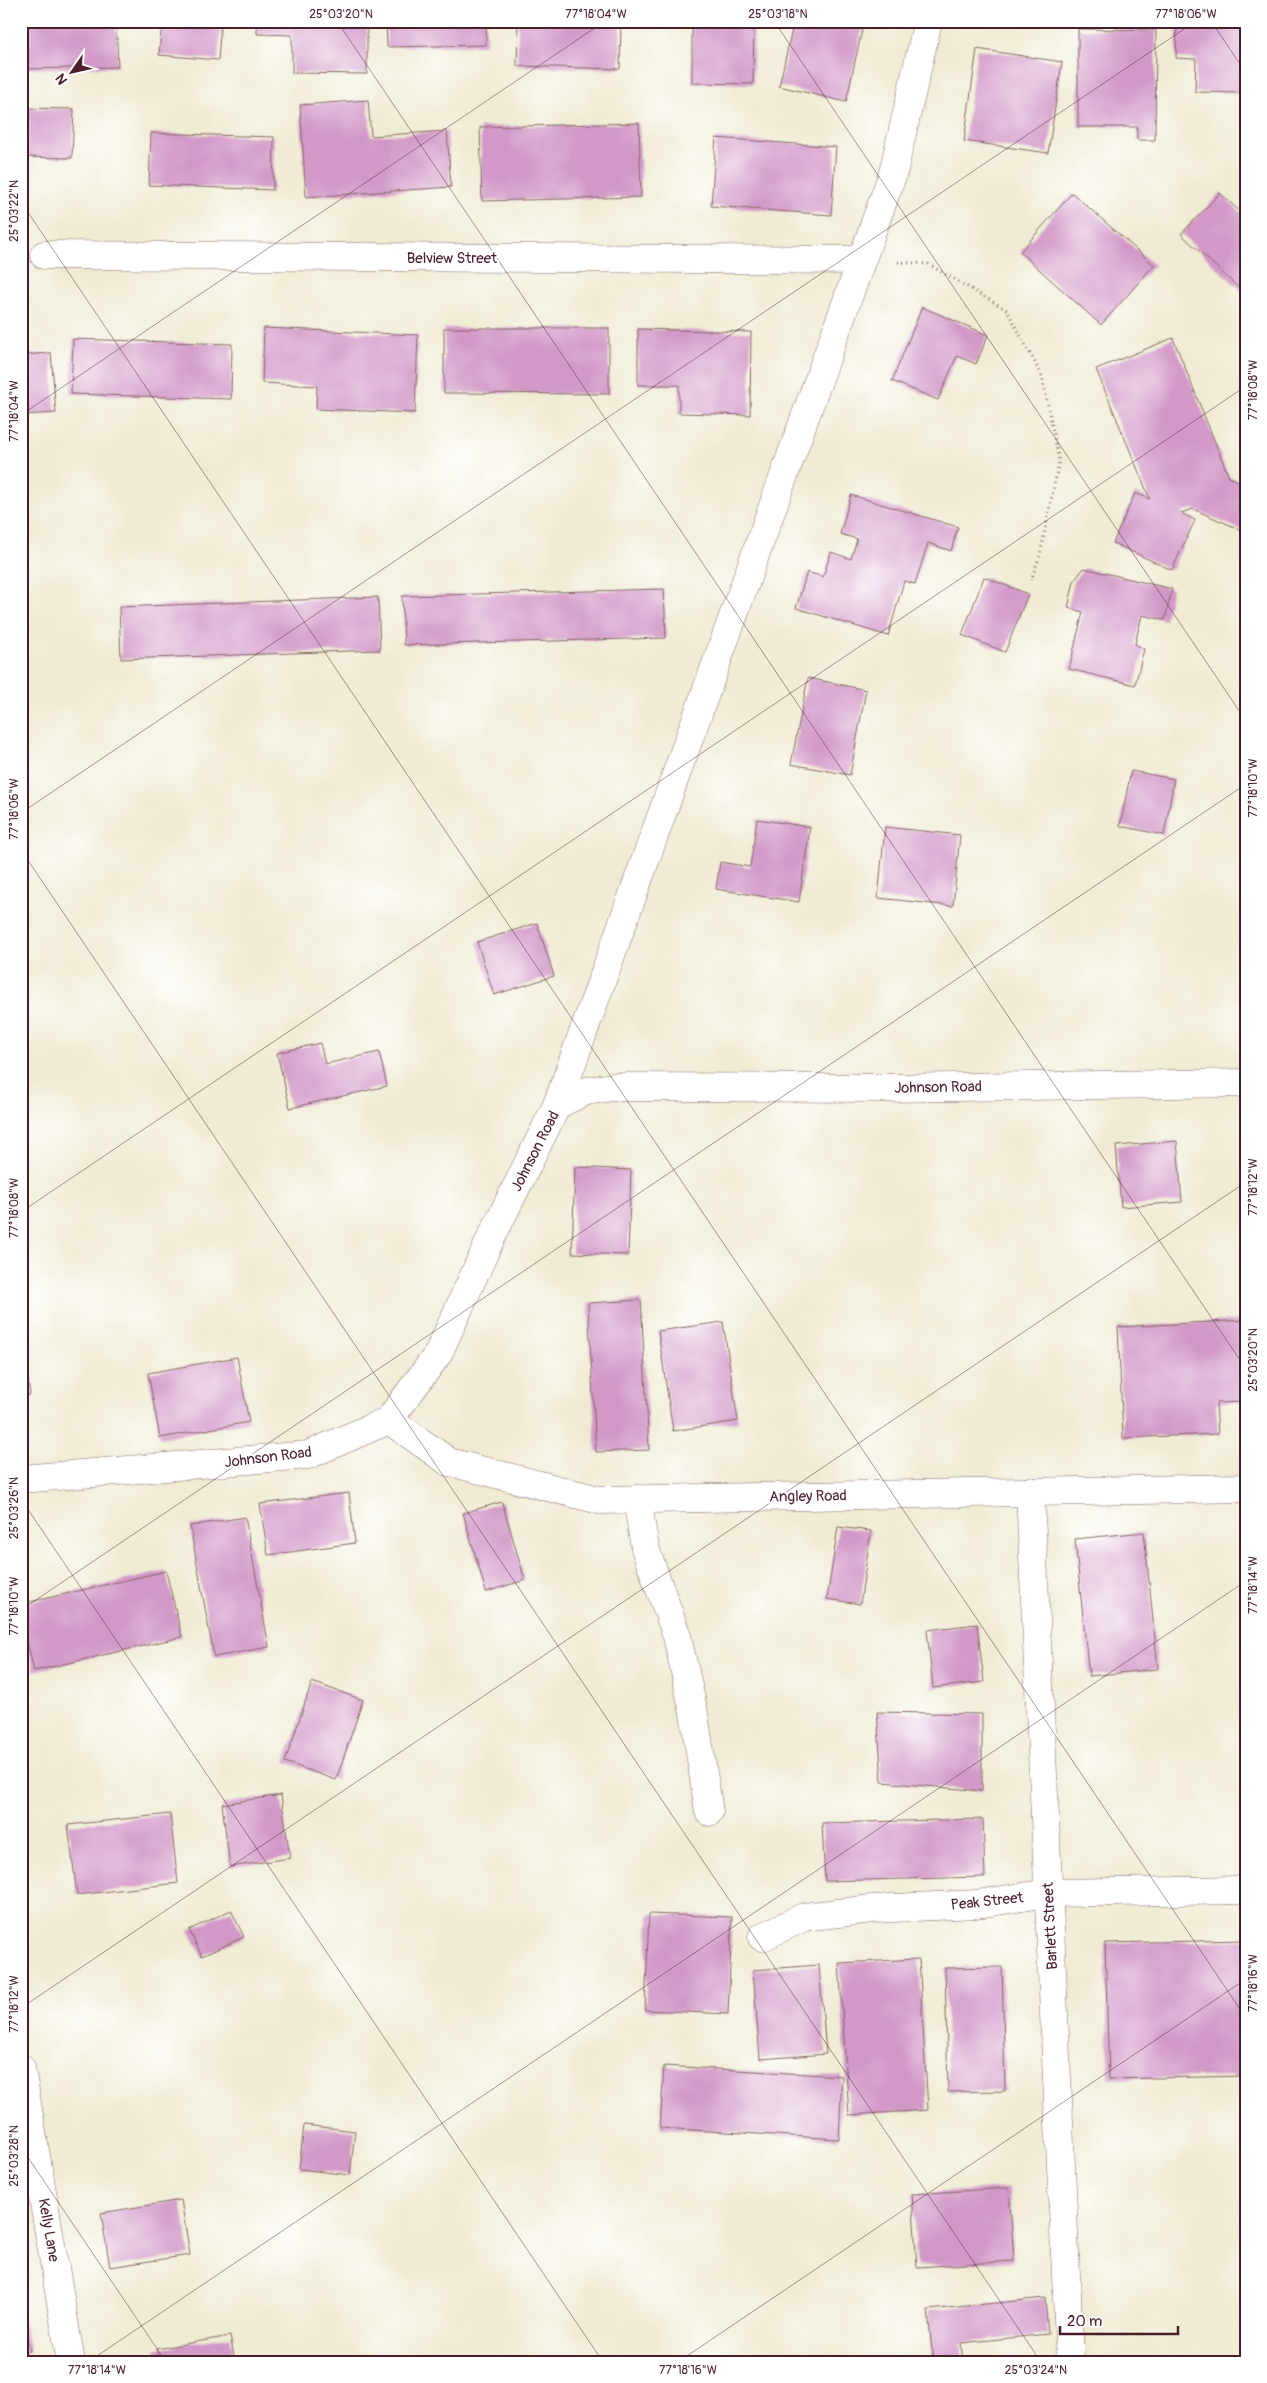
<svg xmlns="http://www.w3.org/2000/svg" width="1267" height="2383" font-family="Pangolin,sans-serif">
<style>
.building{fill:#d298c7}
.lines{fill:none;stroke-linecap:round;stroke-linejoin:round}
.street-casing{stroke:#846666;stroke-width:29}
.path{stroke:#846666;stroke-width:3;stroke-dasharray:1 4;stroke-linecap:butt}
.street{stroke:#fff;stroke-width:28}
.ticks{fill:none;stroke:#4a1f2b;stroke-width:1;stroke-opacity:0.45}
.labels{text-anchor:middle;stroke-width:4;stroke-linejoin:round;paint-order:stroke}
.street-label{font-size:15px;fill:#4a1f2b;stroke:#fff}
.neatline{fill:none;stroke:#4a1f2b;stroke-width:2}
.ticks-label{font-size:12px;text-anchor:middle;fill:#4a1f2b}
</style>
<rect width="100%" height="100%" fill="#fff"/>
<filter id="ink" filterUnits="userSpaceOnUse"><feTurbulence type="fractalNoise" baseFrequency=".02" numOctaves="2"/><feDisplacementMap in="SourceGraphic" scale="10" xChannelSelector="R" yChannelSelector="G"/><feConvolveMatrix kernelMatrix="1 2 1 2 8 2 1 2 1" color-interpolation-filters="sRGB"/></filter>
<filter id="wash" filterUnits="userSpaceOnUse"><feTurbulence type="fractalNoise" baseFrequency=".0096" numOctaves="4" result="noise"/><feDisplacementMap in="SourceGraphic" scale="20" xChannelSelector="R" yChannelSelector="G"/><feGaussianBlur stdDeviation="1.12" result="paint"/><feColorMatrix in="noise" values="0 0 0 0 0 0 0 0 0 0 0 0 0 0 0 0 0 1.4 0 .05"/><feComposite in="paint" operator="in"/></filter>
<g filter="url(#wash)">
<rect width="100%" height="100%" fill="#f0ebd3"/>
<g id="blocks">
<g class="building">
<path d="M 21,21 L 116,21 L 118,67 L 21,69 Z"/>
<path d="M 162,21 L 221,21 L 218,60 L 159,55 Z"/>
<path d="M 257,21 L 367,21 L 367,74 L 292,73 L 292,35 L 257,34 Z"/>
<path d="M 386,21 L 486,21 L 486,45 L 387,47 Z"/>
<path d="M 518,21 L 621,21 L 620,69 L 517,66 Z"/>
<path d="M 692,21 L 754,21 L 753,84 L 692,83 Z"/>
<path d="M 794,21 L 864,21 L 846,102 L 779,86 Z"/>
<path d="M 1177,21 L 1246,21 L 1246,93 L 1195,92 L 1196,59 L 1176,58 Z"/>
<path d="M 1078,29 L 1156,30 L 1155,140 L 1137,140 L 1137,127 L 1078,127 Z"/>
<path d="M 977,49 L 1062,62 L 1048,153 L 964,141 Z"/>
<path d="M 368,100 L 371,136 L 447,131 L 451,187 L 306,197 L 300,105 Z"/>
<path d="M 21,108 L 74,109 L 72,158 L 21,157 Z"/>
<path d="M 639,123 L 641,197 L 482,201 L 480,127 Z"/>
<path d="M 151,133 L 274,137 L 273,190 L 149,185 Z"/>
<path d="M 716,138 L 836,147 L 831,215 L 711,206 Z"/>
<path d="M 1072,193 L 1154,265 L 1101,325 L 1020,252 Z"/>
<path d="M 1220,193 L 1246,217 L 1246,295 L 1181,234 Z"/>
<path d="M 922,307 L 988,335 L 976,364 L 957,356 L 938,400 L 892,381 Z"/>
<path d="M 264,328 L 418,335 L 415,413 L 316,409 L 317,386 L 262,383 Z"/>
<path d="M 444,328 L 609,328 L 609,394 L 444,393 Z"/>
<path d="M 638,329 L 751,332 L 750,415 L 679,413 L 679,385 L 638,385 Z"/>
<path d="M 1173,338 L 1229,477 L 1246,484 L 1246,532 L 1193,509 L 1181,513 L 1195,520 L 1172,570 L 1113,543 L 1135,493 L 1150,499 L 1096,369 Z"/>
<path d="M 73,339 L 232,344 L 231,399 L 71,394 Z"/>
<path d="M 51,353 L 56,413 L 21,415 L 21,355 Z"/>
<path d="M 851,495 L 958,527 L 951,551 L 928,543 L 915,584 L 904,581 L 888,636 L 796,608 L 807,572 L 823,577 L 831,552 L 851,559 L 857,539 L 840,534 Z"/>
<path d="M 1084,568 L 1172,589 L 1165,620 L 1142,615 L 1135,644 L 1144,649 L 1135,685 L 1069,669 L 1083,612 L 1068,608 L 1074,581 Z"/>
<path d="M 984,577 L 1028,594 L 1005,652 L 962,635 Z"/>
<path d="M 664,589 L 666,638 L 404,645 L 402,596 Z"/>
<path d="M 378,597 L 380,650 L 121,659 L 119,607 Z"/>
<path d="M 808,678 L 866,690 L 850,775 L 791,764 Z"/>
<path d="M 1131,771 L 1174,779 L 1164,835 L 1120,826 Z"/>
<path d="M 757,819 L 810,827 L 799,902 L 716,889 L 720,862 L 750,867 Z"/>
<path d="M 885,827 L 960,835 L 953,906 L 878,898 Z"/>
<path d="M 537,923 L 554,976 L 494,995 L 477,942 Z"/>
<path d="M 320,1043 L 325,1064 L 379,1052 L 387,1086 L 290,1108 L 277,1053 Z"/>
<path d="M 1177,1141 L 1182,1202 L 1121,1207 L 1116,1146 Z"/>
<path d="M 575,1167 L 631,1170 L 628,1255 L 572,1253 Z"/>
<path d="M 641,1300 L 649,1450 L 596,1452 L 588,1303 Z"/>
<path d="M 1246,1320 L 1246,1402 L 1216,1403 L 1218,1434 L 1123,1438 L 1118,1327 Z"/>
<path d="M 723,1322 L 738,1421 L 673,1431 L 658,1331 Z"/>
<path d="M 21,1326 L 30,1395 L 21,1396 Z"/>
<path d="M 237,1357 L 249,1422 L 160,1438 L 148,1373 Z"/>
<path d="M 349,1493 L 355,1543 L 268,1555 L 260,1504 Z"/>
<path d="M 502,1502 L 525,1580 L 486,1592 L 463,1513 Z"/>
<path d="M 245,1517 L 269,1647 L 214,1657 L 190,1526 Z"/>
<path d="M 838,1527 L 871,1531 L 860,1604 L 827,1599 Z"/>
<path d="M 1144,1532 L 1158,1669 L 1089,1676 L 1075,1539 Z"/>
<path d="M 1242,1539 L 1246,1539 L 1246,1593 L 1244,1593 Z"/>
<path d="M 166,1571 L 182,1637 L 34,1671 L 21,1617 L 21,1604 Z"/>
<path d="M 977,1624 L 984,1682 L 933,1688 L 927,1630 Z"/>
<path d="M 312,1682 L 363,1700 L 336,1780 L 285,1762 Z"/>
<path d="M 877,1712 L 982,1714 L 982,1791 L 882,1782 Z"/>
<path d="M 281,1795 L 290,1858 L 230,1867 L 222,1804 Z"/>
<path d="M 170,1814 L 178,1883 L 77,1895 L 68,1825 Z"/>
<path d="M 983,1819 L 985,1877 L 825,1881 L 822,1823 Z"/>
<path d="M 231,1910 L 244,1937 L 202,1956 L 189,1930 Z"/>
<path d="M 649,1914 L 732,1917 L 728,2014 L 645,2010 Z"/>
<path d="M 1246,1940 L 1246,2076 L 1109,2079 L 1105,1943 Z"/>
<path d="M 919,1959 L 928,2110 L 849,2115 L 839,1963 Z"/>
<path d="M 819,1965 L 826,2054 L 760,2059 L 753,1970 Z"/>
<path d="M 1002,1967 L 1005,2091 L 948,2092 L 945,1968 Z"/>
<path d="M 664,2066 L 842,2076 L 839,2139 L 660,2128 Z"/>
<path d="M 304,2125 L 355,2131 L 350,2175 L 299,2169 Z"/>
<path d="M 1009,2188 L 1014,2261 L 917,2267 L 912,2194 Z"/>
<path d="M 181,2200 L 190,2255 L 110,2267 L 101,2213 Z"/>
<path d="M 1045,2298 L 1048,2334 L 961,2343 L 963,2362 L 933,2362 L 928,2310 Z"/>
<path d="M 21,2313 L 30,2351 L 21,2353 Z"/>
<path d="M 230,2336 L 235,2362 L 159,2362 L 156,2349 Z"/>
<path d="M 398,2356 L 399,2362 L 382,2362 L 382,2361 Z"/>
</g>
</g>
</g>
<g filter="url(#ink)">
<use href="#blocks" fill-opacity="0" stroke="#846666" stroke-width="1"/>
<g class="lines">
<defs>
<g id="street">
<path d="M 44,255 L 860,260"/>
<path d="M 557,1105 L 893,173 L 928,21"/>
<path d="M 389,1420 L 449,1462 L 599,1500 L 1246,1488"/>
<path d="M 21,1479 L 308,1455 L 389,1420 L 438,1354 L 491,1238 L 557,1105 L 586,1091 L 613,1087 L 886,1088 L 1246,1083"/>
<path d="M 1030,1491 L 1070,2362"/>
<path d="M 637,1499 L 645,1548 L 677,1636 L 694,1713 L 709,1812"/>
<path d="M 762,1937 L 804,1917 L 872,1909 L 977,1904 L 1048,1893 L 1246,1890"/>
<path d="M 21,2068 L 71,2362"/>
</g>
</defs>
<use href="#street" class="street-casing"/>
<path class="path" d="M 898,262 L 928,264 L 1007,310 L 1042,376 L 1059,461 L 1040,555 L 1031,580"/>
<use href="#street" class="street"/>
</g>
</g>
<path class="ticks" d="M 337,21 L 1246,1369M 774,21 L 1246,721M 1211,21 L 1246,73M 21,202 L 1246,2018M 21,415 L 605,21M 21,813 L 1196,21M 21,850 L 1041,2362M 21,1212 L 1246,386M 21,1499 L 603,2362M 21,1610 L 1246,784M 21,2008 L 1246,1182M 21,2147 L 166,2362M 88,2362 L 1246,1581M 678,2362 L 1246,1979"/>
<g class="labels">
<g class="street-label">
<text x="452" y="263">Belview Street</text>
<text transform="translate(938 1087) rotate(-1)" y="5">Johnson Road</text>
<text transform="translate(535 1151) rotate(-63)" y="5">Johnson Road</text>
<text transform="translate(268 1457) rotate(-7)" y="5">Johnson Road</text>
<text transform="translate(808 1496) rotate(-1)" y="5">Angley Road</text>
<text transform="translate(987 1901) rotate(-6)" y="5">Peak Street</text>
<text transform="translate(1050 1926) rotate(-93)" y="5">Barlett Street</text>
<text transform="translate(49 2230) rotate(80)" y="5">Kelly Lane</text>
</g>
</g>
<rect width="1267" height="2383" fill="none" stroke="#fff" stroke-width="55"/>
<g transform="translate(72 72) rotate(236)" stroke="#ffffff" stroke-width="4" paint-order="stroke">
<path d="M0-4L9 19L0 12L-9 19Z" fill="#4a1f2b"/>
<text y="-8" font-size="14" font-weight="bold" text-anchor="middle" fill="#4a1f2b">N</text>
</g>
<path d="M1060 2326v8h118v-8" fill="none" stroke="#4a1f2b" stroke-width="2.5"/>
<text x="1067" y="2326" font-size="15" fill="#4a1f2b" stroke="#ffffff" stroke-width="4" paint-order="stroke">20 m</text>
<rect x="28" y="28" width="1212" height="2328" class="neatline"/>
<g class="ticks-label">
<text x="341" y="18">25°03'20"N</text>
<text x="596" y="18">77°18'04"W</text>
<text x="778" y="18">25°03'18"N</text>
<text x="1186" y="18">77°18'06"W</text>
<text transform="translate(14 211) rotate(-90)" y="4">25°03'22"N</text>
<text transform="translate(1253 390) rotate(-90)" y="4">77°18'08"W</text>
<text transform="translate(14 411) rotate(-90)" y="4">77°18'04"W</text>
<text transform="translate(1253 788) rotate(-90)" y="4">77°18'10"W</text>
<text transform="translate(14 809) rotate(-90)" y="4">77°18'06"W</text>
<text transform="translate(1253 1187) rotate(-90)" y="4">77°18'12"W</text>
<text transform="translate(14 1208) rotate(-90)" y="4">77°18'08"W</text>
<text transform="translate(1253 1360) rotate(-90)" y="4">25°03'20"N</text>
<text transform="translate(14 1508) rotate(-90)" y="4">25°03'26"N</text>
<text transform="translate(1253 1585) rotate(-90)" y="4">77°18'14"W</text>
<text transform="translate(14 1606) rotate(-90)" y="4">77°18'10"W</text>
<text transform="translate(1253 1983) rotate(-90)" y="4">77°18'16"W</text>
<text transform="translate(14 2004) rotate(-90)" y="4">77°18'12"W</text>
<text transform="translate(14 2156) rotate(-90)" y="4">25°03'28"N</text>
<text x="97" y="2374">77°18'14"W</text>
<text x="688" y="2374">77°18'16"W</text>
<text x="1036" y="2374">25°03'24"N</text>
</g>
</svg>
